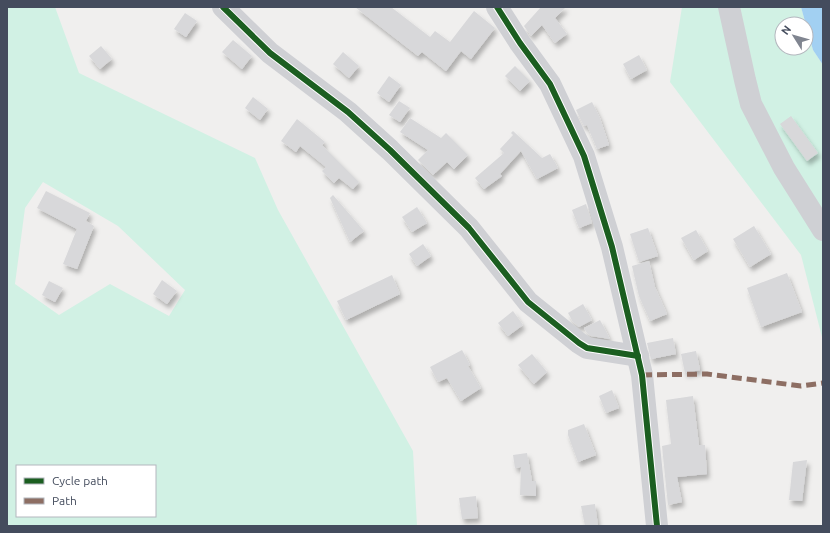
<svg xmlns="http://www.w3.org/2000/svg" width="830" height="533" font-family="Ubuntu,sans-serif">
<style>
.green{fill:#d1f1e4;fill-rule:evenodd}
.water{fill:#a2d0f2}
.building{fill:#d8d8da;filter:url(#shadow)}
.lines{fill:none;stroke-linecap:round;stroke-linejoin:round}
.minor{stroke:#cfd0d4;stroke-width:22}
.quiet{stroke:#8d6e63;stroke-width:5;stroke-dasharray:10 5;stroke-linecap:butt}
.cycleway-casing{stroke:#fff;stroke-width:8}
.cycleway{stroke:#1b5e20;stroke-width:6}
</style>
<defs>
<filter id="shadow"><feDropShadow dx="2.5" dy="4.5" stdDeviation="2" flood-color="#0004"/></filter>
</defs>
<rect width="100%" height="100%" fill="#f0efee"/>
<g class="green">
<path d="M 7,7 L 55,7 L 79,73 L 255,158 L 278,210 L 413,451 L 417,526 L 7,526 ZM 43,182 L 118,226 L 185,290 L 169,316 L 110,284 L 59,315 L 15,284 L 25,208 ZM 17,466 L 155,466 L 155,516 L 17,516 Z"/>
<path d="M 682,7 L 801,7 L 806,24 L 782,24 L 782,48 L 806,48 L 806,25 L 813,50 L 823,65 L 823,341 L 801,255 L 670,82 Z"/>
</g>
<path class="water" d="M 801,7 L 823,7 L 823,65 L 813,50 Z"/>
<g class="building">
<path d="M 355,7 L 391,7 L 430,37 L 435,31 L 450,42 L 474,11 L 495,28 L 471,59 L 461,51 L 446,71 L 422,52 L 418,56 Z"/>
<path d="M 541,7 L 566,7 L 555,18 L 567,34 L 555,43 L 542,25 L 531,36 L 524,26 Z"/>
<path d="M 185,13 L 197,21 L 186,37 L 174,29 Z"/>
<path d="M 233,40 L 252,56 L 242,69 L 222,52 Z"/>
<path d="M 101,46 L 112,59 L 100,69 L 89,56 Z"/>
<path d="M 343,52 L 359,66 L 349,78 L 333,64 Z"/>
<path d="M 639,55 L 647,70 L 631,79 L 623,64 Z"/>
<path d="M 515,66 L 530,81 L 520,91 L 505,76 Z"/>
<path d="M 389,76 L 401,85 L 389,102 L 377,93 Z"/>
<path d="M 253,97 L 268,109 L 260,120 L 245,108 Z"/>
<path d="M 399,101 L 410,108 L 400,122 L 389,115 Z"/>
<path d="M 592,102 L 600,118 L 609,145 L 597,149 L 587,125 L 584,126 L 576,110 Z"/>
<path d="M 791,116 L 818,153 L 807,161 L 780,124 Z"/>
<path d="M 410,118 L 441,138 L 446,133 L 468,155 L 454,169 L 447,162 L 433,175 L 418,160 L 428,150 L 400,132 Z"/>
<path d="M 297,119 L 325,142 L 322,145 L 359,182 L 353,189 L 339,178 L 334,183 L 322,171 L 326,167 L 300,146 L 296,152 L 281,141 Z"/>
<path d="M 513,131 L 542,158 L 550,154 L 558,168 L 537,179 L 521,151 L 500,174 L 502,176 L 484,189 L 475,178 L 504,153 L 500,149 L 513,135 L 511,133 Z"/>
<path d="M 46,191 L 90,213 L 86,221 L 94,226 L 77,269 L 63,264 L 77,229 L 37,208 Z"/>
<path d="M 333,195 L 364,231 L 350,242 L 330,198 Z"/>
<path d="M 586,204 L 592,223 L 579,228 L 572,210 Z"/>
<path d="M 417,207 L 427,223 L 412,232 L 402,217 Z"/>
<path d="M 754,226 L 771,254 L 750,267 L 733,239 Z"/>
<path d="M 648,228 L 658,256 L 639,262 L 630,234 Z"/>
<path d="M 696,230 L 708,251 L 694,260 L 681,238 Z"/>
<path d="M 423,244 L 431,256 L 417,266 L 409,254 Z"/>
<path d="M 649,261 L 655,287 L 667,314 L 650,321 L 639,296 L 632,266 Z"/>
<path d="M 787,273 L 802,312 L 761,327 L 747,288 Z"/>
<path d="M 392,275 L 400,294 L 346,320 L 337,301 Z"/>
<path d="M 162,280 L 177,291 L 167,304 L 153,294 Z"/>
<path d="M 49,281 L 63,288 L 55,302 L 42,295 Z"/>
<path d="M 583,304 L 592,320 L 579,327 L 573,322 L 568,313 Z"/>
<path d="M 513,311 L 523,325 L 508,336 L 498,323 Z"/>
<path d="M 600,320 L 610,339 L 591,336 L 587,333 L 584,328 Z"/>
<path d="M 673,338 L 676,354 L 651,359 L 647,343 Z"/>
<path d="M 462,350 L 470,365 L 468,366 L 481,388 L 461,401 L 447,378 L 438,382 L 430,367 Z"/>
<path d="M 696,351 L 700,370 L 685,373 L 681,354 Z"/>
<path d="M 532,354 L 547,372 L 534,384 L 518,365 Z"/>
<path d="M 612,390 L 619,408 L 606,413 L 599,396 Z"/>
<path d="M 693,396 L 699,445 L 705,445 L 707,474 L 677,477 L 682,502 L 668,505 L 662,446 L 671,444 L 666,400 Z"/>
<path d="M 584,424 L 596,455 L 578,462 L 568,435 L 568,430 Z"/>
<path d="M 527,453 L 532,481 L 536,481 L 536,496 L 520,495 L 521,467 L 515,468 L 513,455 Z"/>
<path d="M 807,460 L 802,501 L 789,500 L 793,462 Z"/>
<path d="M 476,496 L 478,518 L 462,519 L 459,498 Z"/>
<path d="M 595,504 L 598,526 L 585,526 L 581,506 Z"/>
</g>
<g class="lines">
<g class="minor">
<path d="M 223,7 L 270,53 L 348,112 L 390,150 L 469,228 L 528,302 L 579,343 L 587,348 L 638,356"/>
<path d="M 497,7 L 520,43 L 550,84 L 584,156 L 612,247 L 642,375 L 657,526"/>
<path d="M 729,7 L 745,80 L 751,104 L 784,168 L 823,230"/>
</g>
<path class="quiet" d="M 642,375 L 707,374 L 801,386 L 823,383"/>
<defs>
<g id="cycleway">
<path d="M 223,7 L 270,53 L 348,112 L 390,150 L 469,228 L 528,302 L 579,343 L 587,348 L 638,356"/>
<path d="M 497,7 L 520,43 L 550,84 L 584,156 L 612,247 L 642,375 L 657,526"/>
</g>
</defs>
<use href="#cycleway" class="cycleway-casing"/>
<use href="#cycleway" class="cycleway"/>
</g>
<rect width="830" height="533" fill="none" stroke="#444c5d" stroke-width="16"/>
<rect x="16" y="465" width="140" height="52" fill="#ffffff" stroke="#b4b7be"/>
<rect x="24" y="478" width="20" height="6" fill="#1b5e20" stroke="#b4b7be"/>
<text x="52" y="485" font-size="12" fill="#444c5d">Cycle path</text>
<rect x="24" y="498" width="20" height="6" fill="#8d6e63" stroke="#b4b7be"/>
<text x="52" y="505" font-size="12" fill="#444c5d">Path</text>
<g transform="translate(794 36) rotate(307)"><circle r="19" fill="#ffffff" stroke="#b4b7be"/>
<path d="M0-3L7 15L0 10L-7 15Z" fill="#808590"/>
<text y="-6" font-size="11" font-weight="bold" text-anchor="middle" fill="#444c5d">N</text>
</g>
</svg>
